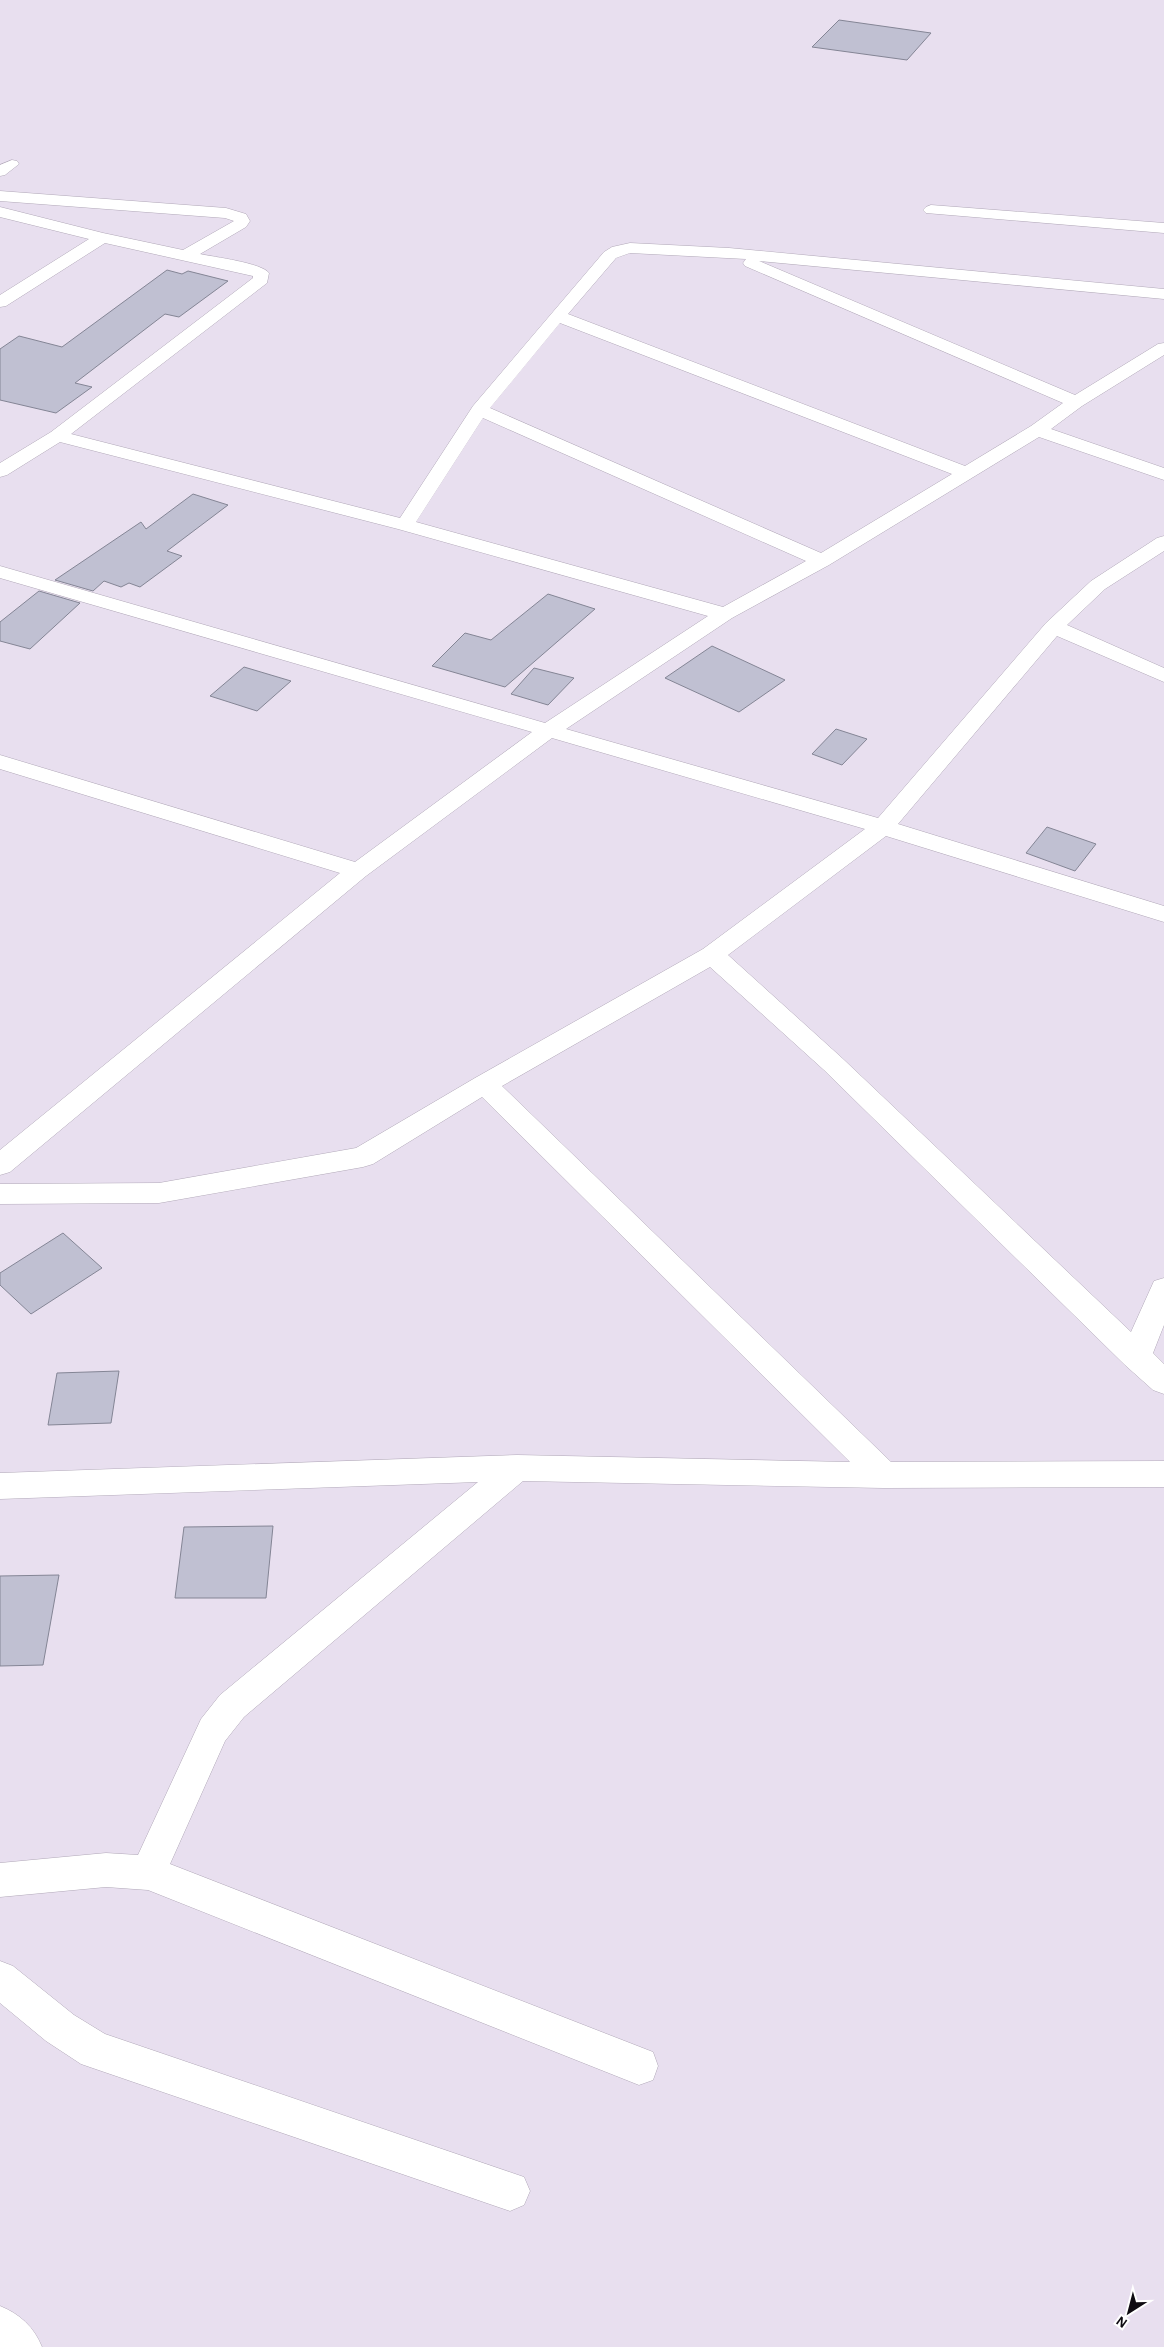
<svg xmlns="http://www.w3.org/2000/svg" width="1164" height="2347" font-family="'Alegreya Sans',sans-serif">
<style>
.building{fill:#c0c0d2;stroke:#848595}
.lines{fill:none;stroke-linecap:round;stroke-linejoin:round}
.minor-casing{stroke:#b1a8b8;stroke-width:1}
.minor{fill:#fff;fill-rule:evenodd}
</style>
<rect width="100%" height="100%" fill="#e8dfef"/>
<g class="building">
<path d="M 839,20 L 931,33 L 907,60 L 812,47 Z"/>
<path d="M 167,270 L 182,274 L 188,271 L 228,281 L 179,317 L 165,314 L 75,383 L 92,387 L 56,413 L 0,400 L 0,349 L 19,336 L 62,347 Z"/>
<path d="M 193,494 L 228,505 L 167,551 L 182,556 L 140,587 L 129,583 L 121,587 L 104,581 L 93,591 L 55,580 L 141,522 L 146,529 Z"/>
<path d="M 39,591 L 80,603 L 30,649 L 0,641 L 0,622 Z"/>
<path d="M 548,594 L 595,609 L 505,687 L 432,666 L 465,633 L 491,640 Z"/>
<path d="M 712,646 L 785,680 L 739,712 L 665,678 Z"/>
<path d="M 244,667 L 291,681 L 257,711 L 210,696 Z"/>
<path d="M 534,668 L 574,678 L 548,705 L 511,694 Z"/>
<path d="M 836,729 L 867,739 L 842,765 L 812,754 Z"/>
<path d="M 1047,827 L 1096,844 L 1075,871 L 1026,853 Z"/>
<path d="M 63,1233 L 102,1268 L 31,1314 L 0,1285 L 0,1273 Z"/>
<path d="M 119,1371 L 111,1423 L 48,1425 L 57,1373 Z"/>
<path d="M 273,1526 L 266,1598 L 175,1598 L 184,1527 Z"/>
<path d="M 59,1575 L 43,1665 L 0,1666 L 0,1576 Z"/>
</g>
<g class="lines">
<defs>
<g id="minor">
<path d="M 12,160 L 17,161 L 19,164 L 5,175 L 0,176 L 0,165 Z"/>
<path d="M 0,191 L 226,208 L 246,214 L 250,221 L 246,227 L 200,254 C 214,257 262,263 269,273 L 267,283 L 71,434 L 400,518 L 473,406 L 604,252 L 612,247 L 630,243 L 729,248 L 1164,289 L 1164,299 L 759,261 L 1075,395 L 1158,344 L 1164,343 L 1164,355 L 1082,406 L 1051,429 L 1164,468 L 1164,480 L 1039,437 L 829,565 L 732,618 L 566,729 L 878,818 L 1046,623 L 1091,581 L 1157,538 L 1164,536 L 1164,551 L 1105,589 L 1067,625 L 1164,668 L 1164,682 L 1057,636 L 898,824 L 1164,906 L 1164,922 L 886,836 L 728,955 L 842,1058 L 1131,1332 L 1154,1281 L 1164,1278 L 1164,1325 L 1153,1353 L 1164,1364 L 1164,1394 L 1153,1390 L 1125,1365 L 824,1070 L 710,967 L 502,1086 L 891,1462 L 1164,1461 L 1164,1487 L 884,1488 L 523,1481 L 244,1717 L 225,1741 L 170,1864 L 653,2052 L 658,2066 L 653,2080 L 639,2085 L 148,1890 L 106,1887 L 0,1897 L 0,1863 L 106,1853 L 138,1855 L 201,1719 L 220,1695 L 478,1482 L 0,1499 L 0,1473 L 517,1455 L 850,1462 L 482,1097 L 373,1164 L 363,1167 L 159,1203 L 0,1204 L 0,1184 L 159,1183 L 356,1148 L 475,1078 L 703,949 L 865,829 L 552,738 L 366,876 L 10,1172 L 0,1175 L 0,1150 L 340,873 L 0,769 L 0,755 L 355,862 L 532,732 L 0,578 L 0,566 L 545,723 L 708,616 L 398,529 L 60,442 L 7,475 L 0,477 L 0,463 L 51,432 L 253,278 L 253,276 L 105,243 L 6,306 L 0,307 L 0,295 L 89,239 L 0,217 L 0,207 L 103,233 L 183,250 L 234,221 L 225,218 L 0,201 ZM 630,253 L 746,259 L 743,263 L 745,266 L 1063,403 L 1031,426 L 965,466 L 568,314 L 616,258 ZM 560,323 L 952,474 L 821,553 L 490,408 ZM 483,418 L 806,561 L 723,607 L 416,522 Z"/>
<path d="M 931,205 L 1164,223 L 1164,233 L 926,213 L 923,210 L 926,207 Z"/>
<path d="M 0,1961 L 13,1966 L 74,2015 L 105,2034 L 524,2177 L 530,2191 L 524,2205 L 510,2211 L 81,2064 L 46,2041 L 0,2003 Z"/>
<path d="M 0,2306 C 20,2314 34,2327 42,2347 L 0,2347 Z"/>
</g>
</defs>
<use href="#minor" class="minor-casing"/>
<use href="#minor" class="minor"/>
</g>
<g transform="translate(1129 2312) rotate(216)" stroke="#ffffff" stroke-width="4" paint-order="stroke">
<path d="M0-4L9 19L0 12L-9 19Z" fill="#0e0b11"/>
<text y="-8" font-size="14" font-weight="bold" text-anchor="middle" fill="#0e0b11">N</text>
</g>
</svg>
